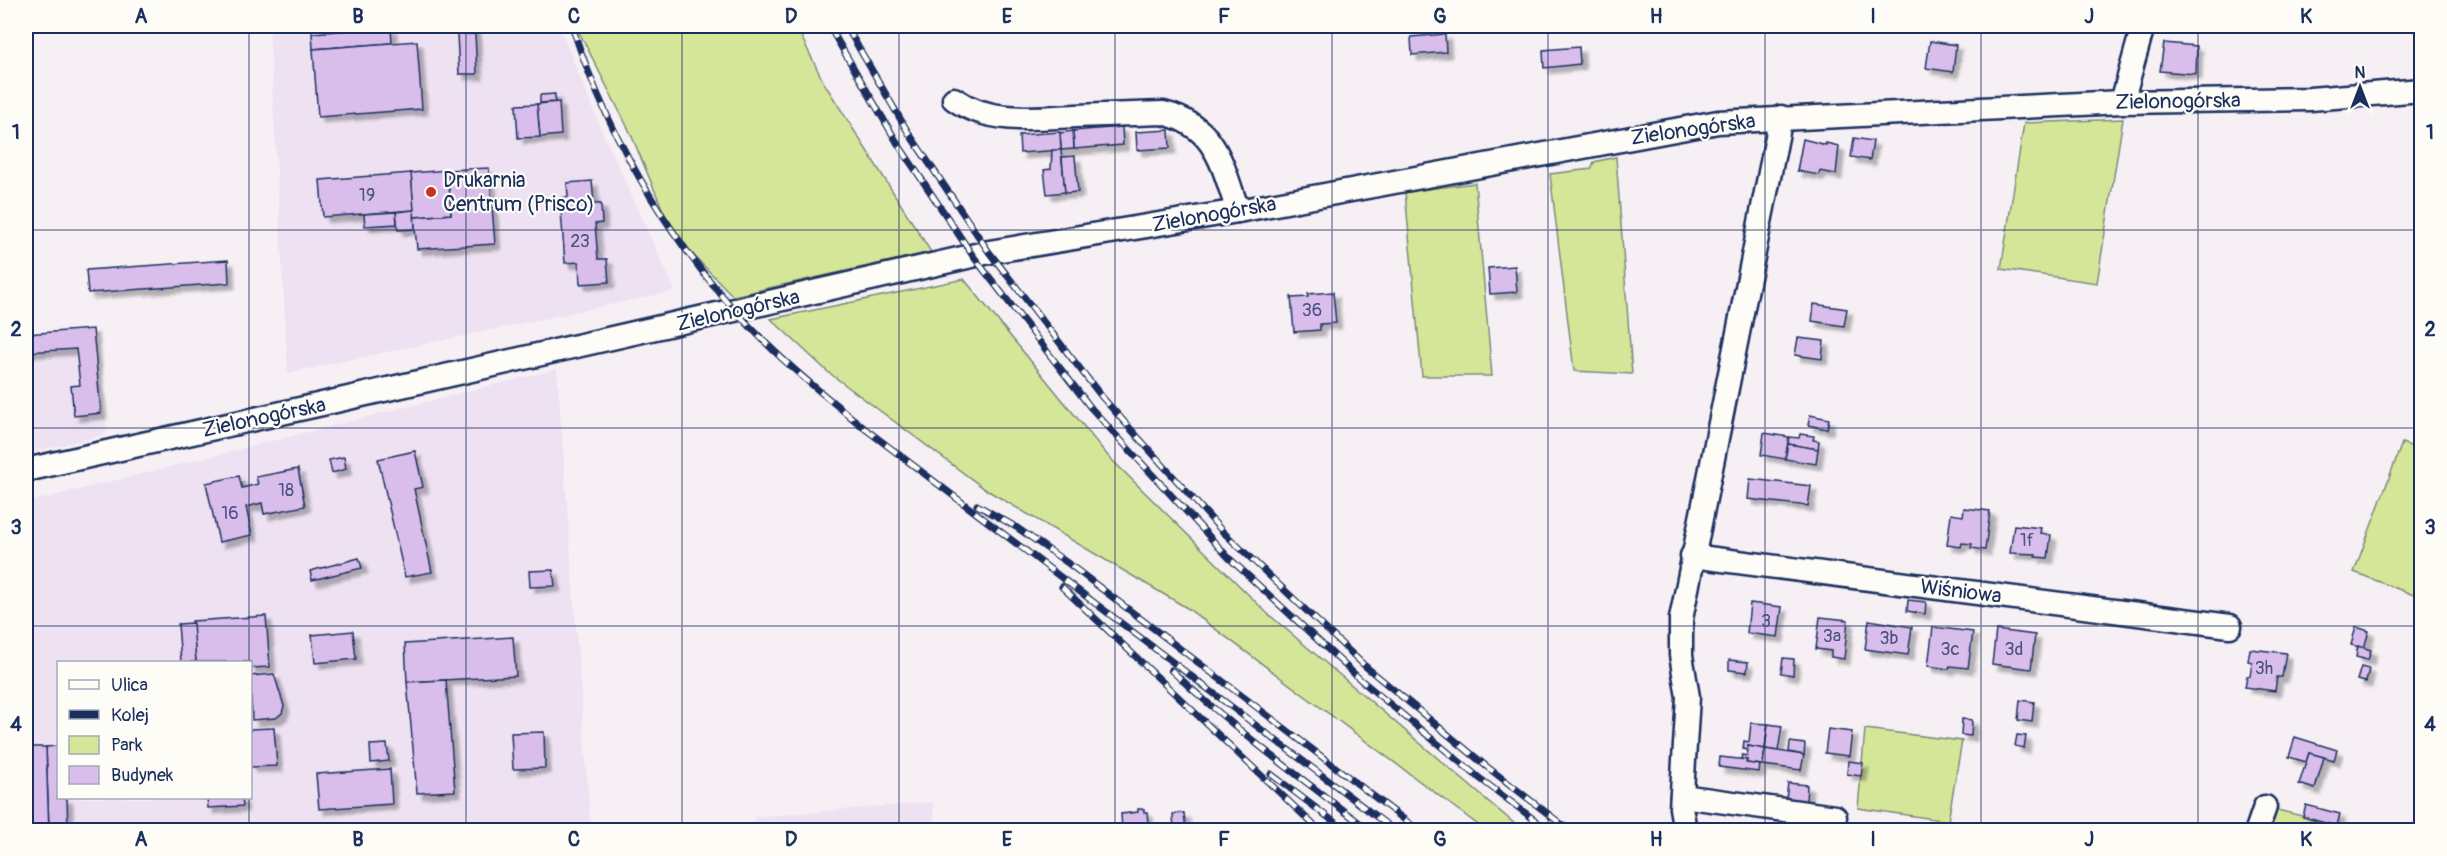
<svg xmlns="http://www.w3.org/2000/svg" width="2447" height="856" font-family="Pangolin,sans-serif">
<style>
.built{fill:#ede1f2;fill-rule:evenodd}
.green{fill:#d6e699;stroke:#788a7c;stroke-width:1.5}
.building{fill:#d9beec;stroke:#1b2f5e;stroke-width:1.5;filter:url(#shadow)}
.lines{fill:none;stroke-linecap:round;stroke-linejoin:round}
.minor-casing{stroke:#1b2f5e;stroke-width:27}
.minor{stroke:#fdfcf7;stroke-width:22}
.rail-casing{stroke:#1b2f5e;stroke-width:7}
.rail{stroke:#fdfcf7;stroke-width:4.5;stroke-dasharray:14;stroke-linecap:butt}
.grid{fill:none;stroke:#1b2f5e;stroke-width:1.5;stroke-opacity:0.55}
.poi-dot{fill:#c8321e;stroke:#fdfcf7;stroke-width:2}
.labels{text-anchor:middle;stroke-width:4.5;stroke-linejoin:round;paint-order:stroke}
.number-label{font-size:18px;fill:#4a5382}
.street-label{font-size:21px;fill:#1b2f5e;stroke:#fdfcf7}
.poi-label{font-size:21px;fill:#1b2f5e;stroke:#fdfcf7;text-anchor:start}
.neatline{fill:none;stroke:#1b2f5e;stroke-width:2}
.grid-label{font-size:20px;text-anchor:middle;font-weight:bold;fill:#1b2f5e}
</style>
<defs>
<filter id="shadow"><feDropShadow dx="5.5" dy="5.5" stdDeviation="1.5" flood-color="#0004"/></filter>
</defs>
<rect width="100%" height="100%" fill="#f6f0f5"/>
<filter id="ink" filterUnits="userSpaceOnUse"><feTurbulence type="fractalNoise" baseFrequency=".0167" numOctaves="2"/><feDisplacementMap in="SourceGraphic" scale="12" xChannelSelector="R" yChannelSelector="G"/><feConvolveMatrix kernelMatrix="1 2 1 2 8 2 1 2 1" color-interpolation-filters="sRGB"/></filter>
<g filter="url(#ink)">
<g class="built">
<path d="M 269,26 L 559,26 L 602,131 L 675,291 L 288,373 Z"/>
<path d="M 93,329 L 107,434 L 26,454 L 26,335 Z"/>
<path d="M 557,369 L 591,830 L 26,830 L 26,503 ZM 58,662 L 250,662 L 250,798 L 58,798 Z"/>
<path d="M 933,802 L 935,830 L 755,830 L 754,817 Z"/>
</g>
<g class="green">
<path d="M 576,26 L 796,26 L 824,83 L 931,252 L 733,296 L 673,234 L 630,132 Z"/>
<path d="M 2123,119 L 2097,283 L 2001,269 L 2024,123 Z"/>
<path d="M 1616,157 L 1632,374 L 1574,371 L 1550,174 L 1591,169 L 1594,162 Z"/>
<path d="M 1475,183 L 1492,376 L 1422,376 L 1405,192 Z"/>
<path d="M 964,279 L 1108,456 L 1267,613 L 1522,830 L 1485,830 L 1187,608 L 985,489 L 828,372 L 771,319 Z"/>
<path d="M 2402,443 L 2421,450 L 2421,598 L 2354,572 Z"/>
<path d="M 1865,729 L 1962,741 L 1948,821 L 1858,808 Z"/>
<path d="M 2273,809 L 2344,826 L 2343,830 L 2264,830 Z"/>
</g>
<g class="building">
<rect x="457" y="26" width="18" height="8"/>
<path d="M 391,27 L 392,43 L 313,49 L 312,33 Z"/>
<path d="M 457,34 L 475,34 L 477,74 L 459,74 Z"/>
<path d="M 1445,34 L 1446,52 L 1412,55 L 1411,37 Z"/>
<path d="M 417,41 L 422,109 L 318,117 L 313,49 Z"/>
<path d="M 1930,41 L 1956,45 L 1953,72 L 1926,68 Z"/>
<path d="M 2164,43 L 2197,46 L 2196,74 L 2160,71 Z"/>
<path d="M 1579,47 L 1580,64 L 1544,68 L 1543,50 Z"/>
<path d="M 555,94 L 555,102 L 540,103 L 540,95 Z"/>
<path d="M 559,102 L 561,135 L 540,137 L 537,104 Z"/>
<path d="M 537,104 L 540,137 L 518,138 L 516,105 Z"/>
<path d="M 1122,127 L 1123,145 L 1074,149 L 1073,131 Z"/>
<path d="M 1169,130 L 1170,148 L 1137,150 L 1136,132 Z"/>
<path d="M 1073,131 L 1074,149 L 1061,150 L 1060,133 Z"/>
<path d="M 1060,132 L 1061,150 L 1020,153 L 1019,135 Z"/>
<path d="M 1854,138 L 1873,141 L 1870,160 L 1851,157 Z"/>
<path d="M 1803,139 L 1826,145 L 1826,143 L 1839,146 L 1836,174 L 1820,171 L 1819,175 L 1797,171 Z"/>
<path d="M 1052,150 L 1061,150 L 1065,192 L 1047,194 L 1044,170 L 1051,169 Z"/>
<path d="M 1075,156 L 1078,192 L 1065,193 L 1062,157 Z"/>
<path d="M 489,168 L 495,244 L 417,249 L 414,217 L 451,214 L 448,170 Z"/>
<path d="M 448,170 L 451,214 L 414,217 L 411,173 Z"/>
<path d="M 411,173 L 414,210 L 323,217 L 320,180 Z"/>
<path d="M 592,181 L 594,204 L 601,204 L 602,223 L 595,224 L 598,259 L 607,259 L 609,282 L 580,284 L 579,262 L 565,263 L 560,198 L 568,197 L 567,183 Z"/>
<path d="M 414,210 L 415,229 L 398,230 L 396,212 Z"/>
<path d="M 396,212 L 397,224 L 365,226 L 364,214 Z"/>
<path d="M 228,260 L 229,283 L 88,293 L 86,270 Z"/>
<path d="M 1515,266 L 1517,292 L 1490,294 L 1488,268 Z"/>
<path d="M 1333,292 L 1336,323 L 1320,324 L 1320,330 L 1294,332 L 1291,296 L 1292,298 L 1308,297 L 1308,294 Z"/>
<path d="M 1814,304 L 1847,309 L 1844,326 L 1812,321 Z"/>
<path d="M 93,329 L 101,413 L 74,416 L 71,386 L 80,385 L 76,349 L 26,352 L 26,334 Z"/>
<path d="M 1798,338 L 1824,341 L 1822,359 L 1795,355 Z"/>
<path d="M 1810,415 L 1829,419 L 1827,429 L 1808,425 Z"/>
<path d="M 1764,433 L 1789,437 L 1785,459 L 1761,455 Z"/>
<path d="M 1800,434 L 1814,436 L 1813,440 L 1819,441 L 1818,449 L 1788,444 L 1789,437 L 1799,438 Z"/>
<path d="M 1788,444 L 1818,449 L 1816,464 L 1785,459 Z"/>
<path d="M 415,451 L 423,487 L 414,489 L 432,572 L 405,577 L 378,459 Z"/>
<path d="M 344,457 L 346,469 L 332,473 L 329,460 Z"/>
<path d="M 298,469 L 305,506 L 264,514 L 262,503 L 246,507 L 252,535 L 219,542 L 206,483 L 239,476 L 242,488 L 258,484 L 256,477 Z"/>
<path d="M 1750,479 L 1811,486 L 1808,506 L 1748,499 Z"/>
<path d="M 1964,508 L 1990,511 L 1985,550 L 1971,548 L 1972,544 L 1962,543 L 1961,547 L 1947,545 L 1951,514 L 1963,516 Z"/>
<path d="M 2014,525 L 2041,528 L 2040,533 L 2051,535 L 2048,558 L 2035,557 L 2036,554 L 2010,553 Z"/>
<path d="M 359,558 L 362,568 L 312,580 L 310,571 Z"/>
<path d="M 553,570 L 555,586 L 530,587 L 529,571 Z"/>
<path d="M 1908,600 L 1926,602 L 1925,614 L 1907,611 Z"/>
<path d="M 1750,603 L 1782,607 L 1778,637 L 1747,633 Z"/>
<path d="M 266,616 L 270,667 L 250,668 L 250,662 L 196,662 L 192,621 Z"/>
<path d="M 1820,617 L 1848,620 L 1844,659 L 1831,657 L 1831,651 L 1816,649 Z"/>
<path d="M 1869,620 L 1912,627 L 1908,655 L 1865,649 Z"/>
<path d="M 193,623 L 196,662 L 181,662 L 178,624 Z"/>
<path d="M 1933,627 L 1973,632 L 1968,668 L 1950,666 L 1949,669 L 1928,666 Z"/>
<path d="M 2356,627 L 2369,631 L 2364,648 L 2351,645 Z"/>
<path d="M 1996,630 L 2035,635 L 2031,669 L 1992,664 Z"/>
<path d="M 353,631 L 356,659 L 315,663 L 312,635 Z"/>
<path d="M 513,637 L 516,676 L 407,682 L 405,644 Z"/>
<path d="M 2358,646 L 2371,650 L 2368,660 L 2356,657 Z"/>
<path d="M 2250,649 L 2286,653 L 2282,677 L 2277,677 L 2275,691 L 2245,687 L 2247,676 L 2250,676 L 2252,662 L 2248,661 Z"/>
<path d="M 1783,658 L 1794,659 L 1793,675 L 1781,673 Z"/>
<path d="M 1729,660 L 1748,662 L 1747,672 L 1729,670 Z"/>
<path d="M 2361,667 L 2369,669 L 2366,682 L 2357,680 Z"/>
<path d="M 274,674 L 284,706 L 282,713 L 276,718 L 252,720 L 250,676 Z"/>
<path d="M 446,680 L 455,791 L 417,793 L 407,682 Z"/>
<path d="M 2020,700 L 2034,702 L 2032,722 L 2018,720 Z"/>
<path d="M 1962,719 L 1972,720 L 1971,736 L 1961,735 Z"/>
<path d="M 1751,723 L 1768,724 L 1765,749 L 1748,746 L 1748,750 L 1743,749 L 1744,741 L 1749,742 Z"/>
<path d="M 1768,724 L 1782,726 L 1778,751 L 1765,749 Z"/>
<path d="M 274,728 L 277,766 L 250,767 L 250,729 Z"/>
<path d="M 1828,729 L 1852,732 L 1849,756 L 1825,753 Z"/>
<path d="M 544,732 L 545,768 L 513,769 L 511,733 Z"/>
<path d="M 2017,735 L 2026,736 L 2024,748 L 2015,746 Z"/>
<path d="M 2295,737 L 2337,750 L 2334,760 L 2309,753 L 2306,762 L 2289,757 Z"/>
<path d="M 1790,742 L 1805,744 L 1804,755 L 1789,752 Z"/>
<path d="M 387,744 L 389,761 L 371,763 L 370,745 Z"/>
<path d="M 58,746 L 58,798 L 67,798 L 68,830 L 49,830 L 46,747 Z"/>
<path d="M 1748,746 L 1765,749 L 1763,765 L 1746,763 L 1747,760 L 1741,759 L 1742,755 L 1747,756 Z"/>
<path d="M 26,747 L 46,747 L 49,830 L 26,830 Z"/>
<path d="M 1765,749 L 1804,755 L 1801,770 L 1763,765 Z"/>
<path d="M 2309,753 L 2324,757 L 2315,789 L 2299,784 Z"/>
<path d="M 1720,757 L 1747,760 L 1746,763 L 1760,765 L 1759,772 L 1719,767 Z"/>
<path d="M 1848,761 L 1863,763 L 1861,776 L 1847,774 Z"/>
<path d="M 390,769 L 392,804 L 319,809 L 316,774 Z"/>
<path d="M 1788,783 L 1807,785 L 1806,801 L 1786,799 Z"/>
<path d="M 207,798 L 242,798 L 243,806 L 208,808 Z"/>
<path d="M 2306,805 L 2340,814 L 2337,826 L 2303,817 Z"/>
<path d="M 1138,809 L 1144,809 L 1144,812 L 1147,812 L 1148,824 L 1154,824 L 1155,830 L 1122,830 L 1121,814 L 1138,812 Z"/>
<path d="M 1184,813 L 1186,830 L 1174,830 L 1173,814 Z"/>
</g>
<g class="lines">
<defs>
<g id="minor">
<path d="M 954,99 C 989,124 1034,118 1075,116 C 1105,115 1134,114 1163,113 C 1217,126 1222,165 1238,211"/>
<path d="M 2122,102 L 2143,26"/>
<path d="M 26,470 L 331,402 L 989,252 L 1238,211 L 1718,122 L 2122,102 L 2310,99 L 2422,90"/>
<path d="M 1692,556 L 2230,626"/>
<path d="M 1682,796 L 1835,817"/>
<path d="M 1685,830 L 1681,808 L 1688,697 L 1681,655 L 1681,619 L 1781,117"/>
<path d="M 2257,830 L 2265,807"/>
</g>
</defs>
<use href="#minor" class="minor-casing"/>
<use href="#minor" class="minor"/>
<defs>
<g id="rail">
<path d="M 572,26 C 611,145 678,257 768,345 C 798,375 832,401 864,428 L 1394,830"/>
<path d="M 829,26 L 898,144 L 973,256 L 1091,408 L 1229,558 L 1362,681 L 1478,777 L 1548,830"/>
<path d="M 846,26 L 908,132 L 989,252 L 1102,397 L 1222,531 L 1365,666 L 1486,766 L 1569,830"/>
<path d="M 977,505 L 1016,527 L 1069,564 L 1418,830"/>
<path d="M 1062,587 L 1319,830"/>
<path d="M 1171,670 C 1233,728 1302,779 1369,830"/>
<path d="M 1271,774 L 1345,830"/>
</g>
</defs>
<use href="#rail" class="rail-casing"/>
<use href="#rail" class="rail"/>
</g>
</g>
<path class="grid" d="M 249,26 L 249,662M 466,26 L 466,830M 682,26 L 682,830M 899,26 L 899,830M 1115,26 L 1115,830M 1332,26 L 1332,830M 1548,26 L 1548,830M 1765,26 L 1765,830M 1981,26 L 1981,830M 2198,26 L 2198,830M 26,230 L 2422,230M 26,428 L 2422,428M 26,626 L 2422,626M 249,798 L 249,830"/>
<circle class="poi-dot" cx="431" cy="192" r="6"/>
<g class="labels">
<g class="number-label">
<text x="367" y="201">19</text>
<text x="580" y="247">23</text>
<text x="1312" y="316">36</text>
<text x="286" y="496">18</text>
<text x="230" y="519">16</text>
<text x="2027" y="546">1f</text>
<text x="1766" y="627">3</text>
<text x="1832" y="642">3a</text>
<text x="1889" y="644">3b</text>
<text x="1950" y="655">3c</text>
<text x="2014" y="655">3d</text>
<text x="2264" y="674">3h</text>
</g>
<g class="street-label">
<text transform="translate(2178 101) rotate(-1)" y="7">Zielonogórska</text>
<text transform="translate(1693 129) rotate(-8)" y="7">Zielonogórska</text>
<text transform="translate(1214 214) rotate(-10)" y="7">Zielonogórska</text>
<text transform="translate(738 310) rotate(-13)" y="7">Zielonogórska</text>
<text transform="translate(264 417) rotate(-12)" y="7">Zielonogórska</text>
<text transform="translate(1961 591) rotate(7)" y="7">Wiśniowa</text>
</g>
<g class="poi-label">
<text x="443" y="187">Drukarnia<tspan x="443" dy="24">Centrum (Prisco)</tspan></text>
</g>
</g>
<rect width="2447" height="856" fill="none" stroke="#fdfcf7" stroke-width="66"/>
<rect x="57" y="661" width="195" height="138" fill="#fdfcf7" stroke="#a3aaba" stroke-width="1.5"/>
<rect x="69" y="680" width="30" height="9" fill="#fdfcf7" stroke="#a3aaba" stroke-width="1.5"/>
<text x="111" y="691" font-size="18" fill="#1b2f5e">Ulica</text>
<rect x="69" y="710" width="30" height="9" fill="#1b2f5e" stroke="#a3aaba" stroke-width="1.5"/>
<text x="111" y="721" font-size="18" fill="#1b2f5e">Kolej</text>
<rect x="69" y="736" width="30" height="18" fill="#d6e699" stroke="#a3aaba" stroke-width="1.5"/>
<text x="111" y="751" font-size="18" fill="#1b2f5e">Park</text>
<rect x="69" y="766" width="30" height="18" fill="#d9beec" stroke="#a3aaba" stroke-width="1.5"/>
<text x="111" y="781" font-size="18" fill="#1b2f5e">Budynek</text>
<g transform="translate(2360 87)" stroke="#fdfcf7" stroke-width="4.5" paint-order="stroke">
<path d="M0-4.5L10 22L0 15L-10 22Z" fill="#1b2f5e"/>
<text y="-9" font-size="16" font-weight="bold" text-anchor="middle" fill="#1b2f5e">N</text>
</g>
<rect x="33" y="33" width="2381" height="790" class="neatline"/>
<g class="grid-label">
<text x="141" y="23">A</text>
<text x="358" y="23">B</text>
<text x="574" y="23">C</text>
<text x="791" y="23">D</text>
<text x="1007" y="23">E</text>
<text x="1224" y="23">F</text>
<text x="1440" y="23">G</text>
<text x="1656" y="23">H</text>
<text x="1873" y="23">I</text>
<text x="2089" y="23">J</text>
<text x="2306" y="23">K</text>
<text x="16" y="139">1</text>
<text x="2430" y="139">1</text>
<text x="16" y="336">2</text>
<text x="2430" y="336">2</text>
<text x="16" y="534">3</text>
<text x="2430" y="534">3</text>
<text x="16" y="731">4</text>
<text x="2430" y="731">4</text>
<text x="141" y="846">A</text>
<text x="358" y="846">B</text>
<text x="574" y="846">C</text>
<text x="791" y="846">D</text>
<text x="1007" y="846">E</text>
<text x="1224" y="846">F</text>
<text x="1440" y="846">G</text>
<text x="1656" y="846">H</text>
<text x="1873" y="846">I</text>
<text x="2089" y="846">J</text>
<text x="2306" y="846">K</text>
</g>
</svg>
